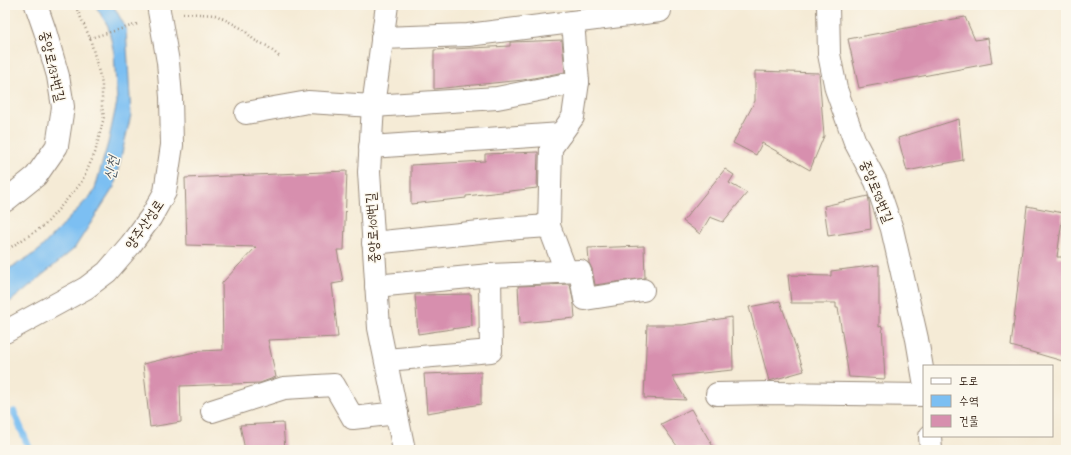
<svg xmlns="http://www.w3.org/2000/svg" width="1071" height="455" font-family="'Indie Flower','Poor Story',sans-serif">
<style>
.water{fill:#7cbff2;stroke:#5c7488}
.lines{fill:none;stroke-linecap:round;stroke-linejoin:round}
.stream{stroke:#7cbff2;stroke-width:7}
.building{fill:#d78fae}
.minor-casing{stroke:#988a7a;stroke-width:24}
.path{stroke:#988a7a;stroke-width:2.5;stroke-dasharray:1 3;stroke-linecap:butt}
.minor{stroke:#fff;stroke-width:22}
.labels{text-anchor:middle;stroke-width:3;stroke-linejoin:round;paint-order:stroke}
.street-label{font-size:14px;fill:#3b2a1e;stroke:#fbf7ec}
.water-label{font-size:15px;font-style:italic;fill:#4e575e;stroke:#fbf7ec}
</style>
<rect width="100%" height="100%" fill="#fbf7ec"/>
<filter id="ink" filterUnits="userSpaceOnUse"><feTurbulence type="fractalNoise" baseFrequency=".025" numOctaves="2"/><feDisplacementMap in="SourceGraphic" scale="8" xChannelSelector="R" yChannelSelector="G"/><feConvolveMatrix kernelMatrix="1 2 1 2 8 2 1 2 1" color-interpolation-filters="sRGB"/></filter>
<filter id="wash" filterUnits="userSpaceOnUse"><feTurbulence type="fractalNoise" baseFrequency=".012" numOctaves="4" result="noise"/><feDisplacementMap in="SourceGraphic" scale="16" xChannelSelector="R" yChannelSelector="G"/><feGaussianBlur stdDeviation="0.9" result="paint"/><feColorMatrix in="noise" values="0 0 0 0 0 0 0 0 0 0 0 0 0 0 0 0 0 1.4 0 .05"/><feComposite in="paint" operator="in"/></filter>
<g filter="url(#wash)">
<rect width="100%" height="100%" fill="#f5ebd6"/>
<path class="water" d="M 95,5 L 113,5 L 126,28 L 131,115 L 114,187 L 74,249 L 5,306 L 5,271 L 37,252 L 94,192 L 108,143 L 117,102 L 114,53 L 108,26 Z"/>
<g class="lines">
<path class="stream" d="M 14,412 L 30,450"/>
</g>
<g id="blocks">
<g class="building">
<path d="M 965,17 L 975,40 L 988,38 L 992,63 L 859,88 L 848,39 Z"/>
<path d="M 562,40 L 565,72 L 523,80 L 434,89 L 434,50 L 510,46 L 510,42 L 513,42 Z"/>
<path d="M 755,71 L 819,73 L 824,136 L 810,170 L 762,143 L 756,155 L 733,143 L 755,101 Z"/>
<path d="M 959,119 L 963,160 L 907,171 L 898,138 Z"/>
<path d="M 538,152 L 537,188 L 466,196 L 466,198 L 411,204 L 411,165 L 485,161 L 485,154 Z"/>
<path d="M 725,169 L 734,175 L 729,183 L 747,193 L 723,222 L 710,217 L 700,234 L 683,221 Z"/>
<path d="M 347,171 L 344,250 L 337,250 L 343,282 L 332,284 L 338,337 L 268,340 L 276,377 L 260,383 L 180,386 L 181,422 L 150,427 L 143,364 L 199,351 L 223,350 L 222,283 L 256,247 L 187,245 L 185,178 Z"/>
<path d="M 868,196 L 869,201 L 871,229 L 828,236 L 824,206 Z"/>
<path d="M 1027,206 L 1063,213 L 1057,257 L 1066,257 L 1066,362 L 1011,346 Z"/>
<path d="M 644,246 L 645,278 L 595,285 L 592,269 L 589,263 L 588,248 Z"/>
<path d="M 879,265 L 879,327 L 882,326 L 885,379 L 849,377 L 838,308 L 836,308 L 836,303 L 791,303 L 788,275 L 831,276 L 831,271 Z"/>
<path d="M 570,284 L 574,305 L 575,318 L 520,323 L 518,286 Z"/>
<path d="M 471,294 L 472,326 L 418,334 L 415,295 Z"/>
<path d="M 780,301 L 804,371 L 769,381 L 749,307 Z"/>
<path d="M 732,317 L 733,370 L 672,376 L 686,400 L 644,398 L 647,325 L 683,325 Z"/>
<path d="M 481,372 L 481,404 L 427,413 L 424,374 Z"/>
<path d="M 691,409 L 715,450 L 680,450 L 661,424 Z"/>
<path d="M 283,423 L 285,450 L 245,450 L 240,425 Z"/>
</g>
</g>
</g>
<g filter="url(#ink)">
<use href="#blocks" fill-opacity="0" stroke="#988a7a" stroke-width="1"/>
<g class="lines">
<defs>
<g id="minor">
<path d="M 387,5 L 373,106 L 369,172 L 379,328 L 404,450"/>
<path d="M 828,5 L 829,54 L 836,89 L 855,142 L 876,182 L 892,229 L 917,339 L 924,380"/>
<path d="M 382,38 L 468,35 L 660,11 L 660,5"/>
<path d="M 246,113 L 308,102 L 373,106 L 497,98 L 578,82 L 573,22"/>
<path d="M 370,147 L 561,134"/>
<path d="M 5,201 L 36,176 L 57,146 L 63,107 L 58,76 L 45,31 L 36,5"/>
<path d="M 373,243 L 519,228 L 549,226"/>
<path d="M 566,271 L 549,226 L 551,148 L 573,117 L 578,82"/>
<path d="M 376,286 L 490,275 L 580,271 L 585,299 L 643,290"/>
<path d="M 5,332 L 86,288 L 107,272 L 131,244 L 151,217 L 165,192 L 172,145 L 171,97 L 168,62 L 158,5"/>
<path d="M 386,360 L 491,351 L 490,275"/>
<path d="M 717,394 L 771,393 L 924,395"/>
<path d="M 212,411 L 284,388 L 334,385 L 353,418 L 397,413"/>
<path d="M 930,436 L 931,450"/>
</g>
</defs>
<use href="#minor" class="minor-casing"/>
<g class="path">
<path d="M 183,13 L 216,15 L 243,29 L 254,40 L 267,46 L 281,58"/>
<path d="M 90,38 L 138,24"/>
<path d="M 5,251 L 45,225 L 81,183 L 95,153 L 104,117 L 102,106 L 102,84 L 90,38 L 75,5"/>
</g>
<use href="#minor" class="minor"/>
</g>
</g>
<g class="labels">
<g class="street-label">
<text transform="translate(53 66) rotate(77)" y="5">중앙로137번길</text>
<text transform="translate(877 191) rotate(68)" y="5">중앙로93번길</text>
<text transform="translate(144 224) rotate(-55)" y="5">양주산성로</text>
<text transform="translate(372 228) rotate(-93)" y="5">중앙로109번길</text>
</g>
<g class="water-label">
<text transform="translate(111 168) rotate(-77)" y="5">신천</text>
</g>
</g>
<rect width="1071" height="455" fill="none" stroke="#fbf7ec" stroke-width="20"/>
<rect x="923" y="365" width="130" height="72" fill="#fbf7ec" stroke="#aea59a"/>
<rect x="931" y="378" width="20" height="6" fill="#ffffff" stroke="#aea59a"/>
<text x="959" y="385" font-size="12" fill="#3b2a1e">도로</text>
<rect x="931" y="395" width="20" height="12" fill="#7cbff2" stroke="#aea59a"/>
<text x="959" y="405" font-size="12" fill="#3b2a1e">수역</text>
<rect x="931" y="415" width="20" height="12" fill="#d78fae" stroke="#aea59a"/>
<text x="959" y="425" font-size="12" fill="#3b2a1e">건물</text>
</svg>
